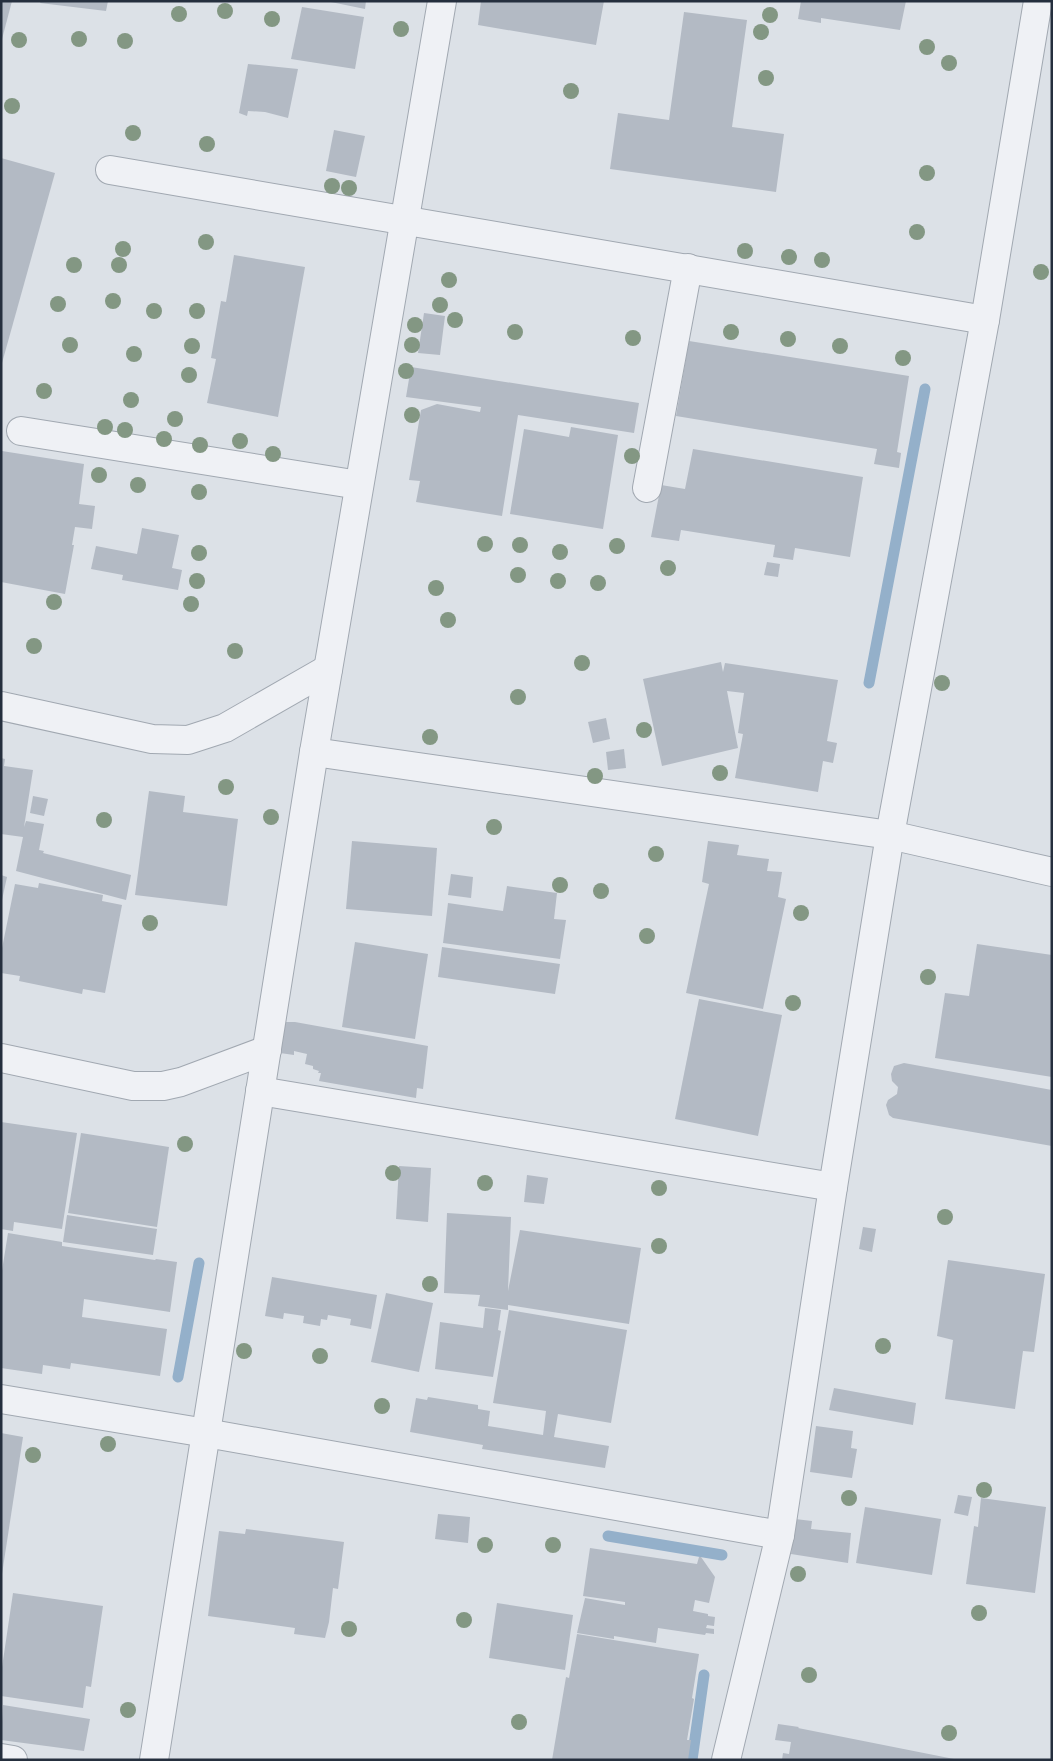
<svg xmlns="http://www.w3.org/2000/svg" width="1053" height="1761" font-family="'Golos Text',sans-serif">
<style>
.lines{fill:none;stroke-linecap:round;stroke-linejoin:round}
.stream{stroke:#94b0ca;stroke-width:11}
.building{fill:#b3bac4}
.street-casing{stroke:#a1a8b1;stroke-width:30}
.street{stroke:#eff1f5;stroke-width:28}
.tree{fill:#839783}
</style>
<rect width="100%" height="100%" fill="#dce1e7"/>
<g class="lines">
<g class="stream">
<path d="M 869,683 L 925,389"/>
<path d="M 178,1377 L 199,1263"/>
<path d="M 608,1536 L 722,1555"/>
<path d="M 692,1760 L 704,1675"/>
</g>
</g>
<g class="building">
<path d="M 1,1 L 12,1 L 2,39 L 1,39 Z"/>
<path d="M 41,1 L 108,1 L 106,11 L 40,3 Z"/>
<path d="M 326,1 L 366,1 L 365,9 Z"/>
<path d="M 481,1 L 604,1 L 596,45 L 478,25 Z"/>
<path d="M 801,1 L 906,1 L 900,30 L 821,18 L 821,23 L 798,19 Z"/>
<path d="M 302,7 L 364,17 L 355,69 L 291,59 Z"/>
<path d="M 684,12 L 747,20 L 732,127 L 784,134 L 776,192 L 610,169 L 618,113 L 669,120 Z"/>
<path d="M 248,64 L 298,69 L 288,118 L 265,112 L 248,111 L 247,116 L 239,113 Z"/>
<path d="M 334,130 L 365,136 L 356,177 L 326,171 Z"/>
<path d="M 1,158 L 55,173 L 2,363 L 1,363 Z"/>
<path d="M 234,255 L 305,267 L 278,417 L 207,403 L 216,359 L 211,358 L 221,301 L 226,302 Z"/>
<path d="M 424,313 L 445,316 L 440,355 L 418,353 Z"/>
<path d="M 689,341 L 909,376 L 897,452 L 901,453 L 899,468 L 874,464 L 877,449 L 676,416 Z"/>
<path d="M 411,367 L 639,403 L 634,433 L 518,415 L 502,516 L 416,502 L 420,481 L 409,480 L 421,410 L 437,404 L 480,412 L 481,407 L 406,397 Z"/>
<path d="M 571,427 L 618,435 L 603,529 L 510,514 L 524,429 L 569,437 Z"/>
<path d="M 693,449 L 863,477 L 850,557 L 795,548 L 793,560 L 773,557 L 775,545 L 681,530 L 679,541 L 651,537 L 661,485 L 685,489 Z"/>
<path d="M 2,451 L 84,464 L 79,504 L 95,506 L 92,529 L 75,527 L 72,545 L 74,545 L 65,594 L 1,582 Z"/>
<path d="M 142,528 L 179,535 L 172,568 L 182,570 L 178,590 L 122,580 L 123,575 L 91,569 L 96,546 L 137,554 Z"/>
<path d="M 767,562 L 780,564 L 778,577 L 764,575 Z"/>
<path d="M 721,662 L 723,672 L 725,663 L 838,680 L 827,741 L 837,743 L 833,763 L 823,761 L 818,792 L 735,778 L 743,734 L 738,733 L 744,693 L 727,691 L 738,748 L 662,766 L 643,679 Z"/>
<path d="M 606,718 L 610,739 L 593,743 L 588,722 Z"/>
<path d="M 624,749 L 626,768 L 608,770 L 606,752 Z"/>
<path d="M 1,758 L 5,759 L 4,766 L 33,770 L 24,827 L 26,821 L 44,824 L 39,850 L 44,851 L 43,853 L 131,875 L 126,900 L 16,871 L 23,837 L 1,834 Z"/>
<path d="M 149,791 L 185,796 L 183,812 L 238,819 L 227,906 L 135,895 Z"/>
<path d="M 33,796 L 48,799 L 44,816 L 30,813 Z"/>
<path d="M 352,841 L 437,848 L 432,916 L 346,909 Z"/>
<path d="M 708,841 L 739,845 L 737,855 L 769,859 L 767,871 L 782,872 L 778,897 L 786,899 L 763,1009 L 686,993 L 709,884 L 702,882 Z"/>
<path d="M 451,874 L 473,877 L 471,898 L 448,895 Z"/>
<path d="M 1,875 L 7,877 L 2,900 L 1,899 Z"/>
<path d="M 39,883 L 103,895 L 102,901 L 122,905 L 105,993 L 83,989 L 82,994 L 19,981 L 20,976 L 1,973 L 1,953 L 15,884 L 38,888 Z"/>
<path d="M 507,886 L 557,893 L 554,919 L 566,920 L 560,959 L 443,943 L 448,903 L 503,911 Z"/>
<path d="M 355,942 L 428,954 L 415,1039 L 342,1027 Z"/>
<path d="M 977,944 L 1052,955 L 1052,1077 L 935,1058 L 945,993 L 969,996 Z"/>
<path d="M 442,947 L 560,964 L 555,994 L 438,977 Z"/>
<path d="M 699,999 L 782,1015 L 758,1136 L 675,1119 Z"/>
<path d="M 284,1022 L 295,1022 L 428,1046 L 423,1089 L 417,1088 L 416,1098 L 319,1081 L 321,1073 L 318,1073 L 319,1071 L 313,1069 L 313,1066 L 305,1064 L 307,1054 L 294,1051 L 294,1055 L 280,1053 Z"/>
<path d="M 904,1063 L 1052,1090 L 1052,1146 L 893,1118 L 889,1115 L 886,1105 L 888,1100 L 897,1094 L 898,1087 L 892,1081 L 891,1074 L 894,1066 Z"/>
<path d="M 1,1122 L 77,1133 L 62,1229 L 14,1222 L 13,1231 L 1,1229 Z"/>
<path d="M 81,1133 L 169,1147 L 157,1227 L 68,1213 Z"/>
<path d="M 399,1166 L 431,1168 L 428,1222 L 396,1219 Z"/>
<path d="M 527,1175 L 548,1178 L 544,1204 L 524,1202 Z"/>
<path d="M 447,1213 L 511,1217 L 508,1291 L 520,1230 L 641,1248 L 629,1324 L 508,1305 L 508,1310 L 478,1306 L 480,1295 L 444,1293 Z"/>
<path d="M 67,1215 L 157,1229 L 153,1255 L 63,1242 Z"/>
<path d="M 863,1227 L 876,1229 L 872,1252 L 859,1249 Z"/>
<path d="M 8,1233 L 62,1242 L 62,1246 L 155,1260 L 156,1259 L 177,1262 L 170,1312 L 84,1299 L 82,1317 L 167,1329 L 160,1376 L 71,1363 L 70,1369 L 43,1365 L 42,1374 L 1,1368 L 1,1277 Z"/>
<path d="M 948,1260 L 1045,1274 L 1034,1352 L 1023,1351 L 1015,1409 L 945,1399 L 953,1340 L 937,1336 Z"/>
<path d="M 272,1277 L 377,1295 L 371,1329 L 350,1325 L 351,1319 L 328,1315 L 327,1320 L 321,1319 L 320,1326 L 303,1323 L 304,1316 L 284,1313 L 283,1319 L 265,1316 Z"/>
<path d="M 386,1293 L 433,1303 L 419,1372 L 371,1362 Z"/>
<path d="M 485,1308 L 501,1310 L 498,1330 L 501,1331 L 493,1377 L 435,1369 L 440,1322 L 483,1328 Z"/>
<path d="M 509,1310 L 627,1330 L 611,1423 L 558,1414 L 554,1437 L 609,1446 L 605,1468 L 482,1449 L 483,1445 L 410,1432 L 416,1398 L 427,1400 L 428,1397 L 478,1405 L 478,1409 L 490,1411 L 488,1426 L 543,1435 L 546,1411 L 493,1403 Z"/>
<path d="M 834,1388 L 916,1403 L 913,1425 L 829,1410 Z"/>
<path d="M 816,1426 L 853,1431 L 851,1448 L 857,1449 L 852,1478 L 810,1472 Z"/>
<path d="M 1,1433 L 23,1437 L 2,1574 L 1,1574 Z"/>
<path d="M 958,1495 L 972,1497 L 968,1516 L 954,1513 Z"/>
<path d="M 981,1498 L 1046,1507 L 1035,1593 L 966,1584 L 974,1526 L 978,1527 Z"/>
<path d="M 865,1507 L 941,1519 L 932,1575 L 856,1563 Z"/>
<path d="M 438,1514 L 470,1517 L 468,1543 L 435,1539 Z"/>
<path d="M 795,1519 L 812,1521 L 811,1529 L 851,1533 L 848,1563 L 791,1554 Z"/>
<path d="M 246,1529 L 344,1542 L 338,1589 L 333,1588 L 329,1622 L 325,1638 L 294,1634 L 295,1628 L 208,1616 L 219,1531 L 245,1534 Z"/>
<path d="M 590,1548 L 697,1564 L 699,1557 L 701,1557 L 715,1577 L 709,1603 L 695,1600 L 693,1611 L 708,1614 L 708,1616 L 715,1617 L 714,1626 L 707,1625 L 706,1628 L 714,1629 L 714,1634 L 706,1633 L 705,1635 L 658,1628 L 656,1643 L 614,1636 L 614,1639 L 577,1633 L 585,1598 L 625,1605 L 625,1602 L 583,1596 Z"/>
<path d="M 13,1593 L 103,1606 L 91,1687 L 86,1686 L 83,1708 L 1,1696 L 1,1674 Z"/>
<path d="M 497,1603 L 573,1615 L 565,1670 L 489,1658 Z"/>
<path d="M 577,1634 L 699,1654 L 692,1698 L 694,1699 L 687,1740 L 691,1740 L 688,1760 L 552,1760 L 566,1677 L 569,1678 Z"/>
<path d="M 3,1705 L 90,1719 L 84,1751 L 1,1740 Z"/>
<path d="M 778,1724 L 799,1727 L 798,1728 L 959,1760 L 782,1760 L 783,1753 L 789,1754 L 791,1742 L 775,1740 Z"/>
</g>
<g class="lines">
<defs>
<g id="street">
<path d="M 110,170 L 985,320"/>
<path d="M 21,431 L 359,485"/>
<path d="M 647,488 L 688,268"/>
<path d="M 1,706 L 152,739 L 188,740 L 225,728 L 328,669"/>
<path d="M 314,752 L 890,835 L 1052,872"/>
<path d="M 1,1058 L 133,1086 L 163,1086 L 181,1082 L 267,1050"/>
<path d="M 260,1091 L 833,1187"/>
<path d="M 1,1399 L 206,1433 L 780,1535"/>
<path d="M 1,1758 L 13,1760"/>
<path d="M 154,1760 L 314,752 L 442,1"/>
<path d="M 726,1760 L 780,1535 L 833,1187 L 890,835 L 985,320 L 1038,1"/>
</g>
</defs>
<use href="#street" class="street-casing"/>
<use href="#street" class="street"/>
</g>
<g class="tree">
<circle cx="225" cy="11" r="8"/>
<circle cx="179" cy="14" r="8"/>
<circle cx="770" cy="15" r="8"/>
<circle cx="272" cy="19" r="8"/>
<circle cx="401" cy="29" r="8"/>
<circle cx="761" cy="32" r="8"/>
<circle cx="79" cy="39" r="8"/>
<circle cx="19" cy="40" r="8"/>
<circle cx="125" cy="41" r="8"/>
<circle cx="927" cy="47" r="8"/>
<circle cx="949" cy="63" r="8"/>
<circle cx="766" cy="78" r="8"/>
<circle cx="571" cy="91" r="8"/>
<circle cx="12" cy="106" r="8"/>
<circle cx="133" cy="133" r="8"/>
<circle cx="207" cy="144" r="8"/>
<circle cx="927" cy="173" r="8"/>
<circle cx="332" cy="186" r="8"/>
<circle cx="349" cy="188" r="8"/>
<circle cx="917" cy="232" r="8"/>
<circle cx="206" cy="242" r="8"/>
<circle cx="123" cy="249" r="8"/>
<circle cx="745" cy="251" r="8"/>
<circle cx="789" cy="257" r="8"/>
<circle cx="822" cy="260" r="8"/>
<circle cx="74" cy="265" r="8"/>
<circle cx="119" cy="265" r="8"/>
<circle cx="1041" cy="272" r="8"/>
<circle cx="449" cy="280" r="8"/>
<circle cx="113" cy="301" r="8"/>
<circle cx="58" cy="304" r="8"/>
<circle cx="440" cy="305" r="8"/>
<circle cx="154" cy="311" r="8"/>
<circle cx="197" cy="311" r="8"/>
<circle cx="455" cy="320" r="8"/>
<circle cx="415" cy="325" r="8"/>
<circle cx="515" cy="332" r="8"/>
<circle cx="731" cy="332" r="8"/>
<circle cx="633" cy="338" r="8"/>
<circle cx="788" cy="339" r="8"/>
<circle cx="70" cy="345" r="8"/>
<circle cx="412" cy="345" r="8"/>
<circle cx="192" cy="346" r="8"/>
<circle cx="840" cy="346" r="8"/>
<circle cx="134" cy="354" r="8"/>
<circle cx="903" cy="358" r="8"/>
<circle cx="406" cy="371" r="8"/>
<circle cx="189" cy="375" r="8"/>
<circle cx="44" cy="391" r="8"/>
<circle cx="131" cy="400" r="8"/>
<circle cx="412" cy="415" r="8"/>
<circle cx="175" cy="419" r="8"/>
<circle cx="105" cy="427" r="8"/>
<circle cx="125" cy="430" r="8"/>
<circle cx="164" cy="439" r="8"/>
<circle cx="240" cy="441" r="8"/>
<circle cx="200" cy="445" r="8"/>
<circle cx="273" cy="454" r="8"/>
<circle cx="632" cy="456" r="8"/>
<circle cx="99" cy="475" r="8"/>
<circle cx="138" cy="485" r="8"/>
<circle cx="199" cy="492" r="8"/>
<circle cx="485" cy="544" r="8"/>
<circle cx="520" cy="545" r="8"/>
<circle cx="617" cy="546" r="8"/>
<circle cx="560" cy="552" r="8"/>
<circle cx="199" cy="553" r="8"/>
<circle cx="668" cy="568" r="8"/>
<circle cx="518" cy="575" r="8"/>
<circle cx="197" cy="581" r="8"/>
<circle cx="558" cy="581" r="8"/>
<circle cx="598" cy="583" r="8"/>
<circle cx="436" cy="588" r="8"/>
<circle cx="54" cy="602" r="8"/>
<circle cx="191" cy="604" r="8"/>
<circle cx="448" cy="620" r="8"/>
<circle cx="34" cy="646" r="8"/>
<circle cx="235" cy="651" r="8"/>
<circle cx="582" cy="663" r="8"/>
<circle cx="942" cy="683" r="8"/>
<circle cx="518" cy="697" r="8"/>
<circle cx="644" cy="730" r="8"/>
<circle cx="430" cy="737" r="8"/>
<circle cx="720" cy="773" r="8"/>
<circle cx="595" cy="776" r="8"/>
<circle cx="226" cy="787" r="8"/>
<circle cx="271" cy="817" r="8"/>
<circle cx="104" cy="820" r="8"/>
<circle cx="494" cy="827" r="8"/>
<circle cx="656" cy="854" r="8"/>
<circle cx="560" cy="885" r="8"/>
<circle cx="601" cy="891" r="8"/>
<circle cx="801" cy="913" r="8"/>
<circle cx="150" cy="923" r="8"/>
<circle cx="647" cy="936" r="8"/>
<circle cx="928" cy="977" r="8"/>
<circle cx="793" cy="1003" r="8"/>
<circle cx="185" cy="1144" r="8"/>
<circle cx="393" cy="1173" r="8"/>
<circle cx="485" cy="1183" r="8"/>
<circle cx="659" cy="1188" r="8"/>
<circle cx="945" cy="1217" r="8"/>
<circle cx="659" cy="1246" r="8"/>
<circle cx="430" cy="1284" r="8"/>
<circle cx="883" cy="1346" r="8"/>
<circle cx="244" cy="1351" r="8"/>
<circle cx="320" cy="1356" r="8"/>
<circle cx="382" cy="1406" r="8"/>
<circle cx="108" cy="1444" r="8"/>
<circle cx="33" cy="1455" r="8"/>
<circle cx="984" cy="1490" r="8"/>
<circle cx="849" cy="1498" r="8"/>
<circle cx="485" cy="1545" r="8"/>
<circle cx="553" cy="1545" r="8"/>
<circle cx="798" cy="1574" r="8"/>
<circle cx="979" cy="1613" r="8"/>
<circle cx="464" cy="1620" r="8"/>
<circle cx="349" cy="1629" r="8"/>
<circle cx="809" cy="1675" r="8"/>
<circle cx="128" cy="1710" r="8"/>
<circle cx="519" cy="1722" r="8"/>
<circle cx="949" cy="1733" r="8"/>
</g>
<rect width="1053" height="1761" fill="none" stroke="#252f3e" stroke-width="5"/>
</svg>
